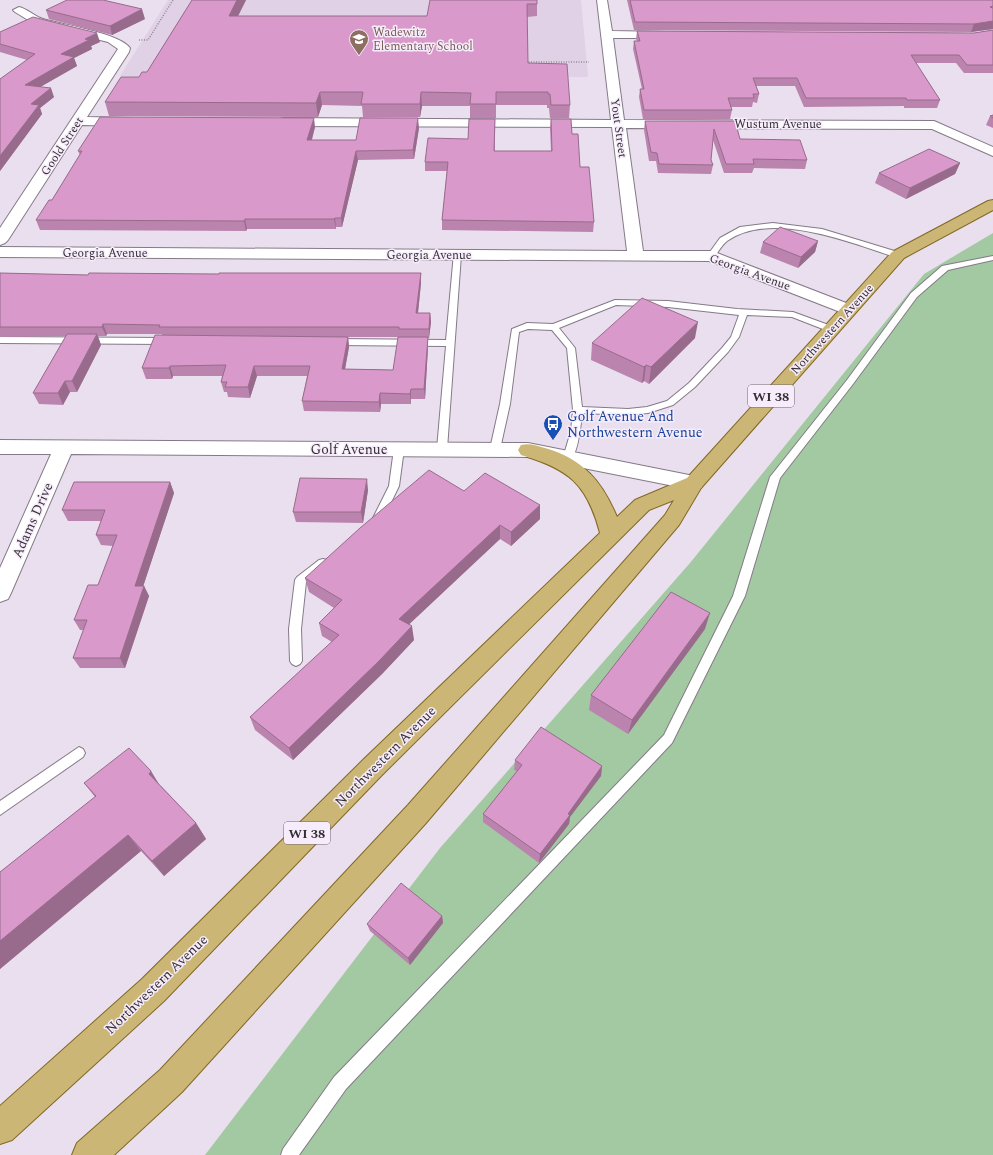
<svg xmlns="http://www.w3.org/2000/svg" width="993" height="1155" font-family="Spectral,serif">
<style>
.built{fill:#e0d1e6}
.green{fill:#a2c9a1}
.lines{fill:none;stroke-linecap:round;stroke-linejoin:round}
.service-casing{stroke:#847a87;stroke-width:2}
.minor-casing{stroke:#847a87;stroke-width:2}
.primary-casing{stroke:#816824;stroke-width:2}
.path{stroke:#928a94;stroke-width:1.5;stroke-dasharray:1 1.5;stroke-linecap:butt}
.service{fill:#fff;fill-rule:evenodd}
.minor{fill:#fff;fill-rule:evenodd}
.primary{fill:#ccb676;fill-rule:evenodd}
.wall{fill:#bb84ae;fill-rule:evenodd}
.shaded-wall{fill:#986b8d}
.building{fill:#d999ca;stroke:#986b8d}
.labels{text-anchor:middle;stroke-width:3;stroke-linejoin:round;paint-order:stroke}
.far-education-label{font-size:12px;fill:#785e54;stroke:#f7ecfb;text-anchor:start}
.far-street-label{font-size:12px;fill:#343035;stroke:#f7ecfb}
.shield{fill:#f7ecfb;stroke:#6e6870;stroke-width:1}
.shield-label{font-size:13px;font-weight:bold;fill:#343035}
.transit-label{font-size:14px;fill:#164399;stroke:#f7ecfb;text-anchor:start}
.street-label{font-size:14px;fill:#343035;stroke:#f7ecfb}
</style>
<rect width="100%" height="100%" fill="#eadfee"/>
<path class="built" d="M 168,0 L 581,0 L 588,77 L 120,76 Z"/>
<path class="green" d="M 993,233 L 993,1155 L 205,1155 L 440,848 L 690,563 L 924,274 Z"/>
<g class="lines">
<defs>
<g id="service">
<path d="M 773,223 L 822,229 L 901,253 L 902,255 L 901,257 L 895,257 C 849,242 771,210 727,241 C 722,245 718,252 714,258 L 711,258 L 707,256 L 720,238 L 740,227 Z"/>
<path d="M 454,253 L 457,253 L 461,255 L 447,449 L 442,452 L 437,449 L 446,346 L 335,345 L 331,342 L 335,339 L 446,340 Z"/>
<path d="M 993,256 L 993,260 L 948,270 L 917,297 L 853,384 L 780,478 L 745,596 L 672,743 L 346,1089 L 299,1155 L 281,1155 L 283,1149 L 334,1077 L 664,735 L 733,596 L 770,477 L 847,380 L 911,293 L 942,266 Z"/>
<path d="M 615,300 L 668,301 L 737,309 L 793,312 L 834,327 L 835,329 L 834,331 L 828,331 L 792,317 L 747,315 L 739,337 L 728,352 L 695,387 L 673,405 L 648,413 L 628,415 L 582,413 C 581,423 578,459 568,461 L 563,458 L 571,431 L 573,410 L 567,348 L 552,330 L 528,329 L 519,332 L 510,404 L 500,449 L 498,451 L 492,451 L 490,449 L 500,404 L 512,329 L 527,323 L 553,324 ZM 616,305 L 668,307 L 739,315 L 731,337 L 722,348 L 689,383 L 667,401 L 647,407 L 628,409 L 582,407 L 575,348 L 559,328 Z"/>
<path d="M 0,337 L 168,338 L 172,341 L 168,344 L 0,343 Z"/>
<path d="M 399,446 L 404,449 L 399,486 L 380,525 L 372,525 L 371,522 L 389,486 L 394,449 Z"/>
<path d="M 323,559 L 327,560 L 328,563 L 327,566 L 306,582 L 301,629 L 302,661 L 300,664 L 296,666 L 292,664 L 290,661 L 289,629 L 295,580 L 297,577 L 319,560 Z"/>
<path d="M 79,747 L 83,749 L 85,753 L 83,757 L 0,815 L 0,801 Z"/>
</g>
<g id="minor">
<path d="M 597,0 L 607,0 L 612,31 L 666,32 L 670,33 L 672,35 L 670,37 L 666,38 L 613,38 L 624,120 L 934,121 L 993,147 L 993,156 L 932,129 L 626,128 L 643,251 L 711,251 L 717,253 L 854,306 L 856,310 L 854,314 L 848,315 L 709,261 L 0,257 L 0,247 L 627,251 L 612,127 L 284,126 L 279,125 L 277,122 L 279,119 L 284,118 L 611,120 Z"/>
<path d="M 19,7 C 28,9 35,17 43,19 C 63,25 119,33 130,48 L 129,52 L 87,117 L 128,118 L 133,119 L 135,122 L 133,125 L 128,126 L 82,125 L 8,240 L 5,243 L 0,245 L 0,228 L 118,49 L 108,42 L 33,23 L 15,12 L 13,10 Z"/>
<path d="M 0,440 L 528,443 L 694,476 L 701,478 L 704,483 L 701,488 L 694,490 L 528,457 L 71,454 L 11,593 L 8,599 L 0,602 L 0,568 L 51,454 L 0,454 Z"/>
</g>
<path id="primary" d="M 993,200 L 993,210 L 904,258 L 701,488 L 679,525 L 426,823 L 182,1092 L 114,1155 L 72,1155 L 77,1143 L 160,1070 L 408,805 L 665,515 L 674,500 L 649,510 L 382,775 L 164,1001 L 12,1140 L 0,1144 L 0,1106 L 142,979 L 364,759 L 600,533 C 587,484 569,469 521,455 L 518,450 L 521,445 C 530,443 537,446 545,448 C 583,459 602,481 617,517 L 635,500 L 687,478 L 892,252 L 988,201 Z"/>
</defs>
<use href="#service" class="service-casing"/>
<use href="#minor" class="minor-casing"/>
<use href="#primary" class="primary-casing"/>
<g class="path">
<path d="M 139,40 L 148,40 L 173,0"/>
<path d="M 526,62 L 589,62"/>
</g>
<use href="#service" class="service"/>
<use href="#minor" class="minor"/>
<use href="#primary" class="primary"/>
</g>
<g class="wall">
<path d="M 192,0 L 246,0 L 238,16 L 427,16 L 537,0 L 537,16 L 527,17 L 528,63 L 570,105 L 569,118 L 550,118 L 549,108 L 547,108 L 547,105 L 496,105 L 496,118 L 470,118 L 470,106 L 422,106 L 420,117 L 363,117 L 362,106 L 322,105 L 318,117 L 109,116 L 105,102 L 139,77 L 147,72 Z"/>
<path d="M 627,0 L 993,0 L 993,29 L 971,32 L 634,30 Z"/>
<path d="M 46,10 L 145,19 L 112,35 L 49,19 Z"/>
<path d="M 993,30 L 993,73 L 964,73 L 956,63 L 916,63 L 940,100 L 937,108 L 904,108 L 904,106 L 804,107 L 795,86 L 756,86 L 759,94 L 757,103 L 753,102 L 752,107 L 731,107 L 732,110 L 730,119 L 643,119 L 639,97 L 640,89 L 642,89 L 633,49 L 634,41 L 637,41 L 636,39 L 637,31 L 974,33 Z"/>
<path d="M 0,32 L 100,42 L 91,46 L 92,49 L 74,58 L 77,66 L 40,87 L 54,97 L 40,108 L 42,114 L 0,171 L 0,79 L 27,60 L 0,52 Z"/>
<path d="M 993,115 L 993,128 L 986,125 L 990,116 Z"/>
<path d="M 495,119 L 495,151 L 551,151 L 550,128 L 551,119 L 572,134 L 594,222 L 593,232 L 442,230 L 442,220 L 447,171 L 425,171 L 425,162 L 468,139 Z"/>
<path d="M 645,121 L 735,121 L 740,139 L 807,160 L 805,169 L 754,168 L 752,173 L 724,173 L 713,140 L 711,160 L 713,165 L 711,174 L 658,173 L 656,161 L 649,161 L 644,130 Z"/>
<path d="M 315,127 L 312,140 L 356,140 L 419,128 L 414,159 L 358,160 L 342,227 L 336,227 L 336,229 L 247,229 L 246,231 L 40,230 L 36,220 L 52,200 L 80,155 L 78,151 Z"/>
<path d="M 960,163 L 955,174 L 906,199 L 875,183 L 879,173 Z"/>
<path d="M 818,241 L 815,252 L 798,268 L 760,253 L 763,242 Z"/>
<path d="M 0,273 L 88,275 L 421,273 L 421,283 L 418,313 L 430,313 L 431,322 L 429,338 L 428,338 L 428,347 L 425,399 L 411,399 L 411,404 L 381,404 L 380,412 L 304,411 L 302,401 L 307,376 L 257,376 L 250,398 L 228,397 L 227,392 L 224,392 L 221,382 L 222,376 L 173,376 L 172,379 L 146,379 L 142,368 L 162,335 L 162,334 L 107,334 L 106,336 L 98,336 L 101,345 L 77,392 L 70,392 L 63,405 L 39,404 L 33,393 L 66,336 L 0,337 ZM 348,337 L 400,337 L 393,370 L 345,369 L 349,347 Z"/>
<path d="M 695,338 L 649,384 L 644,381 L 642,383 L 591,360 L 592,343 Z"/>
<path d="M 170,482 L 174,493 L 143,586 L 144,586 L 149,596 L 125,668 L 80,668 L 73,658 L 84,630 L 80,630 L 74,620 L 98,585 L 113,546 L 101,545 L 96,535 L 101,521 L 68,521 L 62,510 Z"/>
<path d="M 368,490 L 363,523 L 296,522 L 293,512 Z"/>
<path d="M 464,491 L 540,505 L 540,519 L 511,546 L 500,539 L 409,624 L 414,640 L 382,674 L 293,760 L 255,730 L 250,717 L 332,642 L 322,636 L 319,623 L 334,608 L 309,592 L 305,578 Z"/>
<path d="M 705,629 L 628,734 L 589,710 L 591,695 Z"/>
<path d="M 515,760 L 602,766 L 601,776 L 570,817 L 569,824 L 539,863 L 483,822 L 483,814 L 517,771 L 514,770 Z"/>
<path d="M 84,783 L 161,786 L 196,823 L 206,839 L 164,876 L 141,851 L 0,969 L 0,872 L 95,797 Z"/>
<path d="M 442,916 L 443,923 L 410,965 L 370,931 L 367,924 Z"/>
</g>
<g class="shaded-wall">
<path d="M 237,0 L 246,0 L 232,28 L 229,16 Z"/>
<path d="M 142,9 L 145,19 L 112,35 L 110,26 Z"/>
<path d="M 993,21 L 993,29 L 971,32 L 974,24 Z"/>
<path d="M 97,33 L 100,42 L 91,46 L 92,49 L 74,58 L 77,66 L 28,94 L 25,85 L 61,54 L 85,39 Z"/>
<path d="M 51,88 L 54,97 L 40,108 L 42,114 L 0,171 L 0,156 L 31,104 Z"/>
<path d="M 320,92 L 322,105 L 318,117 L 316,103 Z"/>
<path d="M 421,92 L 422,106 L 420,117 L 420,104 Z"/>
<path d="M 314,118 L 315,127 L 309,149 L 307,140 Z"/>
<path d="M 418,118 L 419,128 L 414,159 L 413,150 Z"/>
<path d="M 356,151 L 358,160 L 342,227 L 341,218 Z"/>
<path d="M 960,163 L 955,174 L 906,199 L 910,188 Z"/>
<path d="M 335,218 L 336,227 L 336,229 L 334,219 Z"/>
<path d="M 245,219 L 247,229 L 246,231 L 244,221 Z"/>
<path d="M 818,241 L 815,252 L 798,268 L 801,257 Z"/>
<path d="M 421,273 L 421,283 L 417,322 L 416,313 Z"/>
<path d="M 430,313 L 431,322 L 429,338 L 429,329 Z"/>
<path d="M 698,322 L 695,338 L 649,384 L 651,367 Z"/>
<path d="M 103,324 L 107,334 L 106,336 L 102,327 Z"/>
<path d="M 97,334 L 101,345 L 77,392 L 72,381 Z"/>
<path d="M 348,337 L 349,347 L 343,380 L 342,369 Z"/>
<path d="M 428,337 L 428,347 L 425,399 L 424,389 Z"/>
<path d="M 646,365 L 644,381 L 642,383 L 644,367 Z"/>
<path d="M 170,366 L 173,376 L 172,379 L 169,368 Z"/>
<path d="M 254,366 L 257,376 L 250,398 L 248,387 Z"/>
<path d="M 65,381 L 70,392 L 63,405 L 58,393 Z"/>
<path d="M 411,389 L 411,404 L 410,394 Z"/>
<path d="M 380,393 L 381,404 L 380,412 L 379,402 Z"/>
<path d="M 367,479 L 368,490 L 363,523 L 361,512 Z"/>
<path d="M 170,482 L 174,493 L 140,596 L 135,586 Z"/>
<path d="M 540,505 L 540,519 L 511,546 L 511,532 Z"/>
<path d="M 500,525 L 500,539 L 401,632 L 399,619 Z"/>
<path d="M 144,586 L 149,596 L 125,668 L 120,658 Z"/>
<path d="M 710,613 L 705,629 L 628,734 L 632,720 Z"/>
<path d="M 412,626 L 414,640 L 382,674 L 293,760 L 289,748 Z"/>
<path d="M 602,766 L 601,776 L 570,817 L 569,824 L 539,863 L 540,854 L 568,814 Z"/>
<path d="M 151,771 L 162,789 L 149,774 Z"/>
<path d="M 196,823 L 206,839 L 164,876 L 152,861 Z"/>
<path d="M 128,835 L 141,851 L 0,969 L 0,941 Z"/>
<path d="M 442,916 L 443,923 L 410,965 L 408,958 Z"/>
</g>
<g class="building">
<path d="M 67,0 L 103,0 L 142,9 L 110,26 L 46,10 Z"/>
<path d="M 192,0 L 237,0 L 229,16 L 427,16 L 430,0 L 537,0 L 537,4 L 527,4 L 528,63 L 567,64 L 570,105 L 551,105 L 550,94 L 548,94 L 548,92 L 496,92 L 496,104 L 470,104 L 471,93 L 421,92 L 420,104 L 361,104 L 363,92 L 320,92 L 316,103 L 105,102 L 121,77 L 139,77 L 142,72 L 147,72 Z"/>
<path d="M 630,0 L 993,0 L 993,6 L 990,7 L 993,8 L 993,21 L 974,24 L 635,22 Z"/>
<path d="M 33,17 L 97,33 L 85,39 L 89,40 L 61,54 L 74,57 L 25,85 L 51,88 L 31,104 L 39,105 L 0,156 L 0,79 L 35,54 L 0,44 L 0,32 Z"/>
<path d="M 993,30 L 993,65 L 967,65 L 959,55 L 911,55 L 940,100 L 907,100 L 906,98 L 806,98 L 797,78 L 753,78 L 759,94 L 753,94 L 754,98 L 728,98 L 732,110 L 644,110 L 640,89 L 644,89 L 634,41 L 640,41 L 637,31 L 974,33 Z"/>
<path d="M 993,115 L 993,118 L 990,116 Z"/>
<path d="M 100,117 L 314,118 L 307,140 L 356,140 L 360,118 L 418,118 L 413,150 L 356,151 L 341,218 L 335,218 L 334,219 L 245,219 L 244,221 L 36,220 L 49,200 L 52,200 L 82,151 L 78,151 Z"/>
<path d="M 469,119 L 495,119 L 494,151 L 552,151 L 551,119 L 571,119 L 572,134 L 578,134 L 580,167 L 589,167 L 594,222 L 442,220 L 448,162 L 425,162 L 428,138 L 468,139 Z"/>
<path d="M 645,121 L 735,121 L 740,139 L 800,140 L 807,160 L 753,159 L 754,164 L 726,164 L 714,129 L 711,160 L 713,165 L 659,164 L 657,153 L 651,152 Z"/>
<path d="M 929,149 L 960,163 L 910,188 L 879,173 Z"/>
<path d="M 780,227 L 818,241 L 801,257 L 763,242 Z"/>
<path d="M 0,273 L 88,275 L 89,273 L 219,274 L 219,273 L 421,273 L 416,313 L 430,313 L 429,329 L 399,329 L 399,327 L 159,327 L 160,325 L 103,324 L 102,327 L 0,327 Z"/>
<path d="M 642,298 L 698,322 L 651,367 L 646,365 L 644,367 L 592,343 Z"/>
<path d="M 67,334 L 97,334 L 72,381 L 65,381 L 58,393 L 33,393 Z"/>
<path d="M 155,335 L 348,337 L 342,369 L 393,370 L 398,337 L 428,337 L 424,389 L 411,389 L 410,394 L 380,393 L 379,402 L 302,401 L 310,366 L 254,366 L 248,387 L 225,387 L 227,382 L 221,382 L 226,365 L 170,366 L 169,368 L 142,368 Z"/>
<path d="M 429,470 L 464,491 L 485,473 L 540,505 L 511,532 L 500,525 L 399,619 L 412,626 L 379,661 L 289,748 L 250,717 L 339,635 L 319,623 L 342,600 L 305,578 L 360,528 Z"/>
<path d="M 300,478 L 367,479 L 361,512 L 293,512 Z"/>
<path d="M 74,482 L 170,482 L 135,586 L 144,586 L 120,658 L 73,658 L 87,620 L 74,620 L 88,585 L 98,585 L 117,535 L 96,535 L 105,510 L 62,510 Z"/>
<path d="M 671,592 L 710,613 L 632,720 L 591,695 Z"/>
<path d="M 541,727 L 602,766 L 568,814 L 570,815 L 540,854 L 483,814 L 522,765 L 515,760 Z"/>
<path d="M 129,748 L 151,771 L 149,774 L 196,823 L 152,861 L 128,835 L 0,941 L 0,872 L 96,796 L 84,783 Z"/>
<path d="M 401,883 L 442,916 L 408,958 L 367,924 Z"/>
</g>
<defs>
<symbol id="school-pin" viewBox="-11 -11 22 30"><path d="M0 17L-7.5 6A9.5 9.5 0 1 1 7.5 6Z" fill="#8d6e63" stroke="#f7ecfb"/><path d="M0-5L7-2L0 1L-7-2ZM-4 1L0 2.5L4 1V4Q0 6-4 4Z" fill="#fff"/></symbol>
<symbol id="bus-pin" viewBox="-11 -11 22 30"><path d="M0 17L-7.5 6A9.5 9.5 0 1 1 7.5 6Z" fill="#1a4fb4" stroke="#f7ecfb"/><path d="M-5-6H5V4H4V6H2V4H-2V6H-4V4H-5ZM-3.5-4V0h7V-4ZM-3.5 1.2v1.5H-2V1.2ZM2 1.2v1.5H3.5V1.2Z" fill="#fff"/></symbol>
</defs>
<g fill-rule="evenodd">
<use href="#school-pin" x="348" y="28" width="22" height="30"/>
<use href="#bus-pin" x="542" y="413" width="22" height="30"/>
</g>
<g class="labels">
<g class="far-education-label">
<text x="373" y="36">Wadewitz<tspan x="373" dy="14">Elementary School</tspan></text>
</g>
<g class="far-street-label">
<text x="778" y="128">Wustum Avenue</text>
<text transform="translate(619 128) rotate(82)" y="4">Yout Street</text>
<text transform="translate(62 146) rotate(-57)" y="4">Goold Street</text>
<text x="105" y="257">Georgia Avenue</text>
<text x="429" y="259">Georgia Avenue</text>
<text transform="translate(750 272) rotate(20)" y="4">Georgia Avenue</text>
<text transform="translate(832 329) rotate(-48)" y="4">Northwestern Avenue</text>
</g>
<g class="shield">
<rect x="748" y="385" width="46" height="22" rx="3"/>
<rect x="284" y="822" width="46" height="22" rx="3"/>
</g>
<g class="shield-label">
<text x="771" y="401">WI 38</text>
<text x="307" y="838">WI 38</text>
</g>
<g class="transit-label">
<text x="567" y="421">Golf Avenue And<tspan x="567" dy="16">Northwestern Avenue</tspan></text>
</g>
<g class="street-label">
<text x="349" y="454">Golf Avenue</text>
<text transform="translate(32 520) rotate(-66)" y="5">Adams Drive</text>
<text transform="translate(385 756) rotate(-45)" y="5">Northwestern Avenue</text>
<text transform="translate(156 984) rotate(-44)" y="5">Northwestern Avenue</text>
</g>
</g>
</svg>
